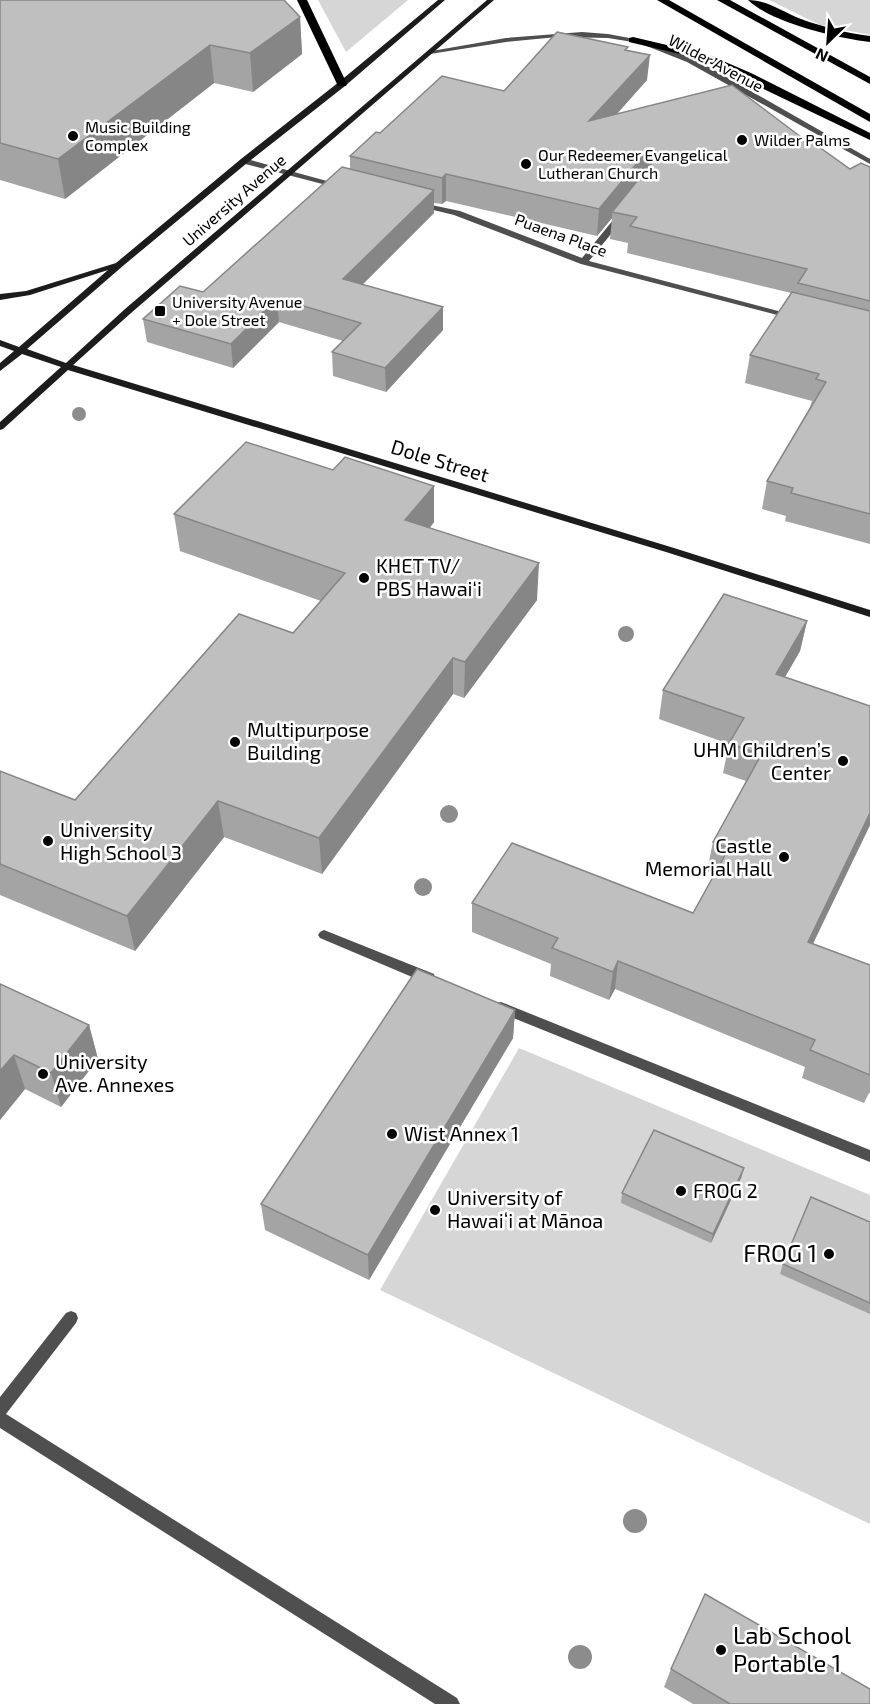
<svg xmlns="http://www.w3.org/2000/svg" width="870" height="1704" font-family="'Exo 2',sans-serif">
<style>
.green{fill:#d6d6d6}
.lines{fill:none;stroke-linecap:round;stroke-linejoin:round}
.lane{fill:#4f4f4f;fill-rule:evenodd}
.street{fill:#4f4f4f;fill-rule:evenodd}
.secondary{fill:#1c1c1c;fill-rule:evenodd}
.highway{fill:#000;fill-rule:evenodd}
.tree{fill:#8c8c8c}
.wall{fill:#a4a4a4}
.shaded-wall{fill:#868686}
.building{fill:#bfbfbf;stroke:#868686;stroke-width:1.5}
.poi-dot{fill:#000;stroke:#fff;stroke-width:2}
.labels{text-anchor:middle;stroke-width:5;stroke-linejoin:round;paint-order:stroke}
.far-street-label{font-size:16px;fill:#000;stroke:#fff}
.far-poi-label{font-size:16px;fill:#000;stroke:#fff;text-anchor:start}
.street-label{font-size:20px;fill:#000;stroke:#fff}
.poi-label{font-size:20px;fill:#000;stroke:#fff;text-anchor:start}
.near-poi-label{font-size:24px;fill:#000;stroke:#fff;text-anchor:end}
</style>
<rect width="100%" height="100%" fill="#fff"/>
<g class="green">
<path d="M 318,0 L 408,0 L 346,52 Z"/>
<path d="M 769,0 L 870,0 L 870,35 L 820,25 Z"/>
<path d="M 519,1048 L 870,1195 L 870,1524 L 380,1290 Z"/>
</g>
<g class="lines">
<g class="lane">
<path d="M 324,930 L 434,974 L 435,978 L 434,982 L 429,983 L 424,982 L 320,938 L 318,935 L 320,932 Z"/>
<path d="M 501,1002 L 870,1150 L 870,1162 L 496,1011 L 495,1007 L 496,1003 Z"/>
<path d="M 71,1311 L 76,1313 L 78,1318 L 76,1323 L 6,1414 L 457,1698 L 460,1704 L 435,1704 L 0,1428 L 0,1397 L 66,1313 Z"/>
</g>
<g class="street">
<path d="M 582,32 L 608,34 L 640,40 L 693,58 L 870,159 L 870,164 L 687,62 L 639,43 L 608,38 L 557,37 L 506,42 L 430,54 L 426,52 L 506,38 Z"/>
<path d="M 241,159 L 247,159 L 345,186 L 338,188 L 241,163 Z"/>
<path d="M 417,202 L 460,211 L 582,258 L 618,214 L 624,214 L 624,218 L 589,261 L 797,316 L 793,319 L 581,264 L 454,215 L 417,206 Z"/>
</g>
<path class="secondary" d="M 438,0 L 445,0 L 345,86 L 247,163 L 124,265 L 27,349 L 66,363 L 125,309 L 487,0 L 494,0 L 131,313 L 73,365 L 674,548 L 870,610 L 870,617 L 666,552 L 68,370 L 3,429 L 0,430 L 0,422 L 61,367 L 22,354 L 0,371 L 0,363 L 14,351 L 0,346 L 0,340 L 19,347 L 108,270 L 30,295 L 0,300 L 0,294 L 26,291 L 116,263 L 241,159 L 339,82 Z"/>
<g class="highway">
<path d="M 297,0 L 307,0 L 347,84 L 346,86 L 338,86 L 337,84 Z"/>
<path d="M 657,0 L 669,0 L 870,114 L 870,122 Z"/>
<path d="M 717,0 L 730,0 L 870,77 L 870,84 Z"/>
<path d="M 748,0 C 767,0 783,12 801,19 C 823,27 846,33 870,36 L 870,42 C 837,38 772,23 748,0 Z"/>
<path d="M 633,37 L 709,55 L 751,73 L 870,133 L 870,140 L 701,59 L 629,42 L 629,38 Z"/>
</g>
</g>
<g class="tree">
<circle cx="79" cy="414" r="7"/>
<circle cx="626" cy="634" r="8"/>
<circle cx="449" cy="814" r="9"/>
<circle cx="423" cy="887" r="9"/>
<circle cx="635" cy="1521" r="12"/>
<circle cx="580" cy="1657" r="12"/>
</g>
<g class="wall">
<path d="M 0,0 L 300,17 L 302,54 L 253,92 L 214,83 L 65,199 L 0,180 Z"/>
<path d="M 628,50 L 647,80 L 617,114 L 805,140 L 850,169 L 870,167 L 870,544 L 785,521 L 786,516 L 762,509 L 767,481 L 810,407 L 812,401 L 745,383 L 750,355 L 791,293 L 627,253 L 628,243 L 610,239 L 612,218 L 597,236 L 446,201 L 442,204 L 434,203 L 434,213 L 362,285 L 443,330 L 386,392 L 333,376 L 332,352 L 343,341 L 279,322 L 233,368 L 147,342 L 143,319 L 203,292 L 350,169 L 350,156 L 380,133 L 504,91 Z"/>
<path d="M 174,514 L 434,522 L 430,528 L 537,600 L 464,698 L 453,694 L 322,874 L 224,837 L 135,951 L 0,895 L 0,771 L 75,800 L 293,633 L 321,601 L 180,551 Z"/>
<path d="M 807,621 L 800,651 L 785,677 L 870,706 L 870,825 L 813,944 L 870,965 L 870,1093 L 869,1093 L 864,1103 L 802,1078 L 805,1067 L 615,989 L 609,1000 L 550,976 L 551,964 L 472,932 L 472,903 L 693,913 L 715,873 L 707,871 L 713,842 L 746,781 L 723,773 L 729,744 L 659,719 L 663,690 Z"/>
<path d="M 0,984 L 89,1025 L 98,1059 L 61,1107 L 25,1089 L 0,1120 Z"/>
<path d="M 515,1010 L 513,1038 L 369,1280 L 265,1230 L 261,1204 Z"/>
<path d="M 744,1168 L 741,1178 L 711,1243 L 621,1203 L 622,1193 Z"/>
<path d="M 870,1222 L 870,1314 L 780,1274 L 783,1264 Z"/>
<path d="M 671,1669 L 870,1704 L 693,1704 L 664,1687 Z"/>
</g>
<g class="shaded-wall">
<path d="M 300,17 L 302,54 L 253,92 L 250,53 Z"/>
<path d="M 210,45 L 214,83 L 65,199 L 58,159 Z"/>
<path d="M 650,55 L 647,80 L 587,147 L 589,121 Z"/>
<path d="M 655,150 L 652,177 L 612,212 L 612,218 L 597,236 L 599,209 L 647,151 Z"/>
<path d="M 446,174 L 446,201 L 442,204 L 442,178 Z"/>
<path d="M 434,190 L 434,213 L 344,303 L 343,279 Z"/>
<path d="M 277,298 L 279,322 L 233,368 L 231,344 Z"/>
<path d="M 443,307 L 443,330 L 386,392 L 385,368 Z"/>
<path d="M 434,486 L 434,522 L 406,556 L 405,520 Z"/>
<path d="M 539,563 L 537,600 L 464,698 L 465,662 Z"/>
<path d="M 807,621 L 800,651 L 770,703 L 776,674 Z"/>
<path d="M 453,658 L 453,694 L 322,874 L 319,838 Z"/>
<path d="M 218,801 L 224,837 L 135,951 L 127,916 Z"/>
<path d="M 870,813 L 870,825 L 800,970 L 808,942 Z"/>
<path d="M 618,961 L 615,989 L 609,1000 L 613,972 Z"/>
<path d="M 515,1010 L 513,1038 L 369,1280 L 368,1255 Z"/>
<path d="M 89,1025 L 98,1059 L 61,1107 L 51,1073 Z"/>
<path d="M 14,1055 L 25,1089 L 0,1120 L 0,1071 Z"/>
<path d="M 744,1168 L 741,1178 L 711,1243 L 713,1234 Z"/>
</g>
<g class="building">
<path d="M 0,0 L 284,0 L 300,17 L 250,53 L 210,45 L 58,159 L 0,143 Z"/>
<path d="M 557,32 L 628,47 L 625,50 L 650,55 L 589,121 L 732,85 L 805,140 L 808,139 L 850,169 L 861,163 L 870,167 L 870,301 L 798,283 L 807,269 L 630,226 L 637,217 L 612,212 L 656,158 L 655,150 L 647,151 L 599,209 L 446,174 L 442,178 L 350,156 L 376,132 L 380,133 L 442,76 L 504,91 Z"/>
<path d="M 342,167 L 434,190 L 343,279 L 443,307 L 385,368 L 332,352 L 361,323 L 277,298 L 231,344 L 143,319 L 180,286 L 203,292 Z"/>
<path d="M 792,292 L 870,311 L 870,514 L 791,493 L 793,488 L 767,481 L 826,382 L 816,379 L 819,374 L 750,355 Z"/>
<path d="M 246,442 L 333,470 L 345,457 L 434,486 L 405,520 L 539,563 L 465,662 L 453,658 L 319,838 L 218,801 L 127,916 L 0,864 L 0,771 L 75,800 L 239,614 L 293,633 L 345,573 L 174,514 Z"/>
<path d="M 724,594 L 807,621 L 776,674 L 870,706 L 870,813 L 808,942 L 870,965 L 870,1075 L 810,1050 L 815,1040 L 618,961 L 613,972 L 552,948 L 558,938 L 472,903 L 512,843 L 693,913 L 729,848 L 713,842 L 761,755 L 729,743 L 744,718 L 663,690 Z"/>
<path d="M 417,969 L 515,1010 L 368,1255 L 261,1204 Z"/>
<path d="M 0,984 L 89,1025 L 51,1073 L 14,1055 L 0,1071 Z"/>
<path d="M 654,1130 L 744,1168 L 713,1234 L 622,1193 Z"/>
<path d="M 811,1197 L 870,1222 L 870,1303 L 783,1264 Z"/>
<path d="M 705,1594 L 870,1689 L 870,1704 L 730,1704 L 671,1669 Z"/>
</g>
<g class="poi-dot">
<circle cx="73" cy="136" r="6"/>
<circle cx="742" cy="140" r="6"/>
<circle cx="526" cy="164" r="6"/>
<rect x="154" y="305" width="12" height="12" rx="3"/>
<circle cx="364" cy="578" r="6"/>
<circle cx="235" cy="742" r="6"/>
<circle cx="843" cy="761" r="6"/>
<circle cx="48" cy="841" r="6"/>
<circle cx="784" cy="857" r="6"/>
<circle cx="43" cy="1074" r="6"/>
<circle cx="392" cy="1134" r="6"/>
<circle cx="681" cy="1191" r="6"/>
<circle cx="435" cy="1210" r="6"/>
<circle cx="829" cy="1254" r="6"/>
<circle cx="721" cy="1650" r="6"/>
</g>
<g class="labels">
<g class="far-street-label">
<text transform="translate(716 63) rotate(28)" y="6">Wilder Avenue</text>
<text transform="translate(234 200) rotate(-41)" y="6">University Avenue</text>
<text transform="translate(561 235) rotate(20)" y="6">Puaena Place</text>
</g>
<g class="far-poi-label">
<text x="85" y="133">Music Building<tspan x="85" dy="18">Complex</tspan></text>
<text x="754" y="146">Wilder Palms</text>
<text x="538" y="161">Our Redeemer Evangelical<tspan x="538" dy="18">Lutheran Church</tspan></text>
<text x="172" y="308">University Avenue<tspan x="172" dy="18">+ Dole Street</tspan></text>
</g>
<g class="street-label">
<text transform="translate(440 461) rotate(17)" y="7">Dole Street</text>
</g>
<g class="poi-label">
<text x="376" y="573">KHET TV/<tspan x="376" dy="23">PBS Hawai‘i</tspan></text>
<text x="247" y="737">Multipurpose<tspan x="247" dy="23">Building</tspan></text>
<text x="831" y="757" text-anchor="end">UHM Children’s<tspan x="831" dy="23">Center</tspan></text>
<text x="60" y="837">University<tspan x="60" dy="23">High School 3</tspan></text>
<text x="772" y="853" text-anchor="end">Castle<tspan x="772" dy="23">Memorial Hall</tspan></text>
<text x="55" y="1069">University<tspan x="55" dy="23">Ave. Annexes</tspan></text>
<text x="404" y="1141">Wist Annex 1</text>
<text x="693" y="1198">FROG 2</text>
<text x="447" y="1205">University of<tspan x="447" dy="23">Hawaiʻi at Mānoa</tspan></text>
</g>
<g class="near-poi-label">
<text x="817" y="1262">FROG 1</text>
<text x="733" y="1644" text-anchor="start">Lab School<tspan x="733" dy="28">Portable 1</tspan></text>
</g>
</g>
<g transform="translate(828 42) rotate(205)" stroke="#ffffff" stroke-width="4.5" paint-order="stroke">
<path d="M0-4.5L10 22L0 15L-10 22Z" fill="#000000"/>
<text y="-9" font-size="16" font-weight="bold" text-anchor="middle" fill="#000000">N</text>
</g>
</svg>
